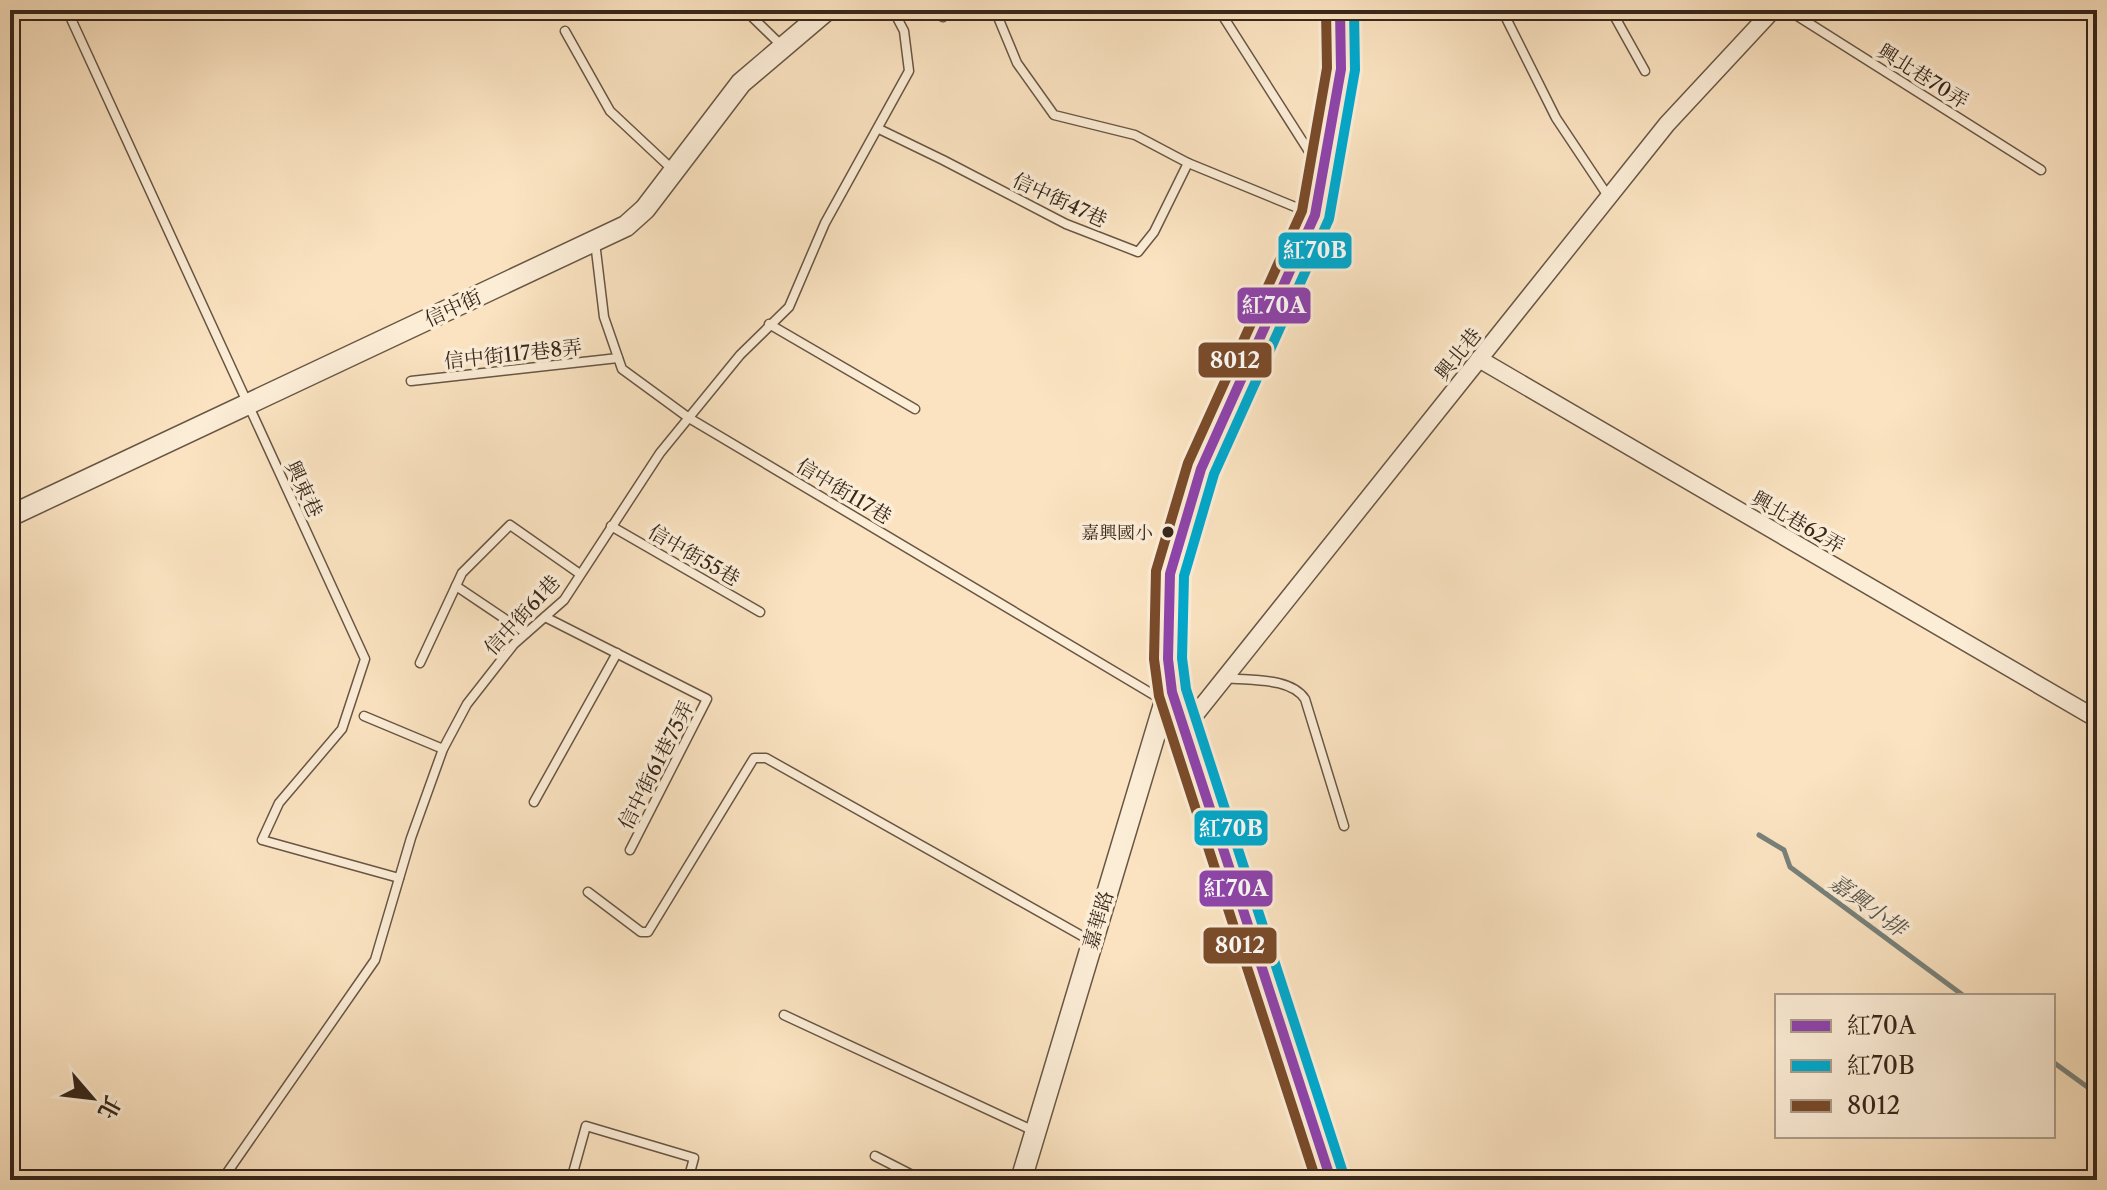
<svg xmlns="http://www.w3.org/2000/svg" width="2107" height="1190" font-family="'Libre Caslon Text','Noto Serif TC',serif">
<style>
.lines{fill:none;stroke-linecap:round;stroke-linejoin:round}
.stream{stroke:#77817b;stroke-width:5}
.service-casing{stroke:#685644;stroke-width:11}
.minor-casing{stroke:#685644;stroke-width:19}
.tertiary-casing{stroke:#685644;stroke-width:23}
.primary-casing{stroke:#37271b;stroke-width:29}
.service{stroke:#fcedd7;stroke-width:8}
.minor{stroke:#fcedd7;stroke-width:16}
.tertiary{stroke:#fcedd7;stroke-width:20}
.primary{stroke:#fbe3c1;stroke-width:26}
.bus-1-casing{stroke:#fcedd7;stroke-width:16}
.bus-2-casing{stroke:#fcedd7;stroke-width:16}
.bus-3-casing{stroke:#fcedd7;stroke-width:16}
.bus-1{stroke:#8e44ad;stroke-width:10}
.bus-2{stroke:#00a9ce;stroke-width:10}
.bus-3{stroke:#7a4b2a;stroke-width:10}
.bus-dot{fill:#37271b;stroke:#fcedd7;stroke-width:3}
.labels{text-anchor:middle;stroke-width:7;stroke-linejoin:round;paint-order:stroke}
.bus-label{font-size:18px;fill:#37271b;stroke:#fcedd7;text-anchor:end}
.street-label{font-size:20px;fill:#37271b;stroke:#fcedd7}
.water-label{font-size:22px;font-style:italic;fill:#57544b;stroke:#fcedd7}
.line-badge{stroke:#fcedd7;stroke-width:3}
.badge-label{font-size:22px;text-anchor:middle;font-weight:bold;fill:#fff}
</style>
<rect width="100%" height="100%" fill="#fbe3c1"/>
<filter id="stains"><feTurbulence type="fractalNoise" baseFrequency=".0025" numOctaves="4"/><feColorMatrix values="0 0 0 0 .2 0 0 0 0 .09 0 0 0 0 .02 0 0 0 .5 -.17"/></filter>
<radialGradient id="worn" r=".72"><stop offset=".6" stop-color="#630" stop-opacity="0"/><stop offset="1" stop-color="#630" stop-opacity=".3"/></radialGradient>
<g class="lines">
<g class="stream">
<path d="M 1759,835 L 1784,850 L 1790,867 L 1964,996"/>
<path d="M 2053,1062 L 2097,1094"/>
</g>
<defs>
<g id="service">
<path d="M 67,10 L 365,659 L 342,729 L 279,803 L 262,840 L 399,878"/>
<path d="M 745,10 L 782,46"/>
<path d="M 939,10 L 943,17"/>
<path d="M 995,10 L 1017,63 L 1054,115 L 1135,135 L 1188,163 L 1310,213"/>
<path d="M 1219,10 L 1317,164"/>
<path d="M 1502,10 L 1556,118 L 1608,196"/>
<path d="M 1611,10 L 1645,71"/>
<path d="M 1788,10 L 2041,170"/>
<path d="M 565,31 L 610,111 L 673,170"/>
<path d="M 879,129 L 943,160 L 1066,224 L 1138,252 L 1154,232 L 1188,163"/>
<path d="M 595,242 L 604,317 L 622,369 L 689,418 L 1164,701"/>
<path d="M 769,324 L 915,409"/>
<path d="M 411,381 L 618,358"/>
<path d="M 611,526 L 760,612"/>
<path d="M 456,586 L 526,633"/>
<path d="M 545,617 L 707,699 L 630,850"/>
<path d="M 420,663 L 462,573 L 510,525 L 580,574"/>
<path d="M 1226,678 C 1250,681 1290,677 1305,699 L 1344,826"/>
<path d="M 364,716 L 443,749"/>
<path d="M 534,802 L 617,653"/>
<path d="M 588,892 L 641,932 L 648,932 L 754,758 L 766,758 L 1091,941"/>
<path d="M 784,1015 L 1034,1131"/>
<path d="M 875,1156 L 922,1180"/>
<path d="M 222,1180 L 375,960 L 411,838 L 443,749 L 467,704 L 514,644 L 564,600 L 660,453 L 740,355 L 789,307 L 825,223 L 909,71 L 904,31 L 893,10"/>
<path d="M 571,1180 L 586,1126 L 694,1158 L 688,1180"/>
</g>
<g id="minor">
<path d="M 1479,359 L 2097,719"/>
<path d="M 1183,730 L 1667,124 L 1773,10"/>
</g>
<g id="tertiary">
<path d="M 10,516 L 626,226 L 645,209 L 741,83 L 827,10"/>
<path d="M 1021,1180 L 1165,701 L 1166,683"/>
</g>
<path id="primary" d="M 1331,1180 L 1172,692 L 1168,659 L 1170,574 L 1201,469 L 1315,215 L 1341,69 L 1340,10"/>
</defs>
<use href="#service" class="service-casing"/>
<use href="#minor" class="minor-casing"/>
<use href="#tertiary" class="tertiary-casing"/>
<use href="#primary" class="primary-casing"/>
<use href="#service" class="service"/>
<use href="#minor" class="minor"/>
<use href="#tertiary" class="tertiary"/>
<use href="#primary" class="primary"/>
<defs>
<path id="bus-1" d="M 1331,1180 L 1172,692 L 1168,659 L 1170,574 L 1201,469 L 1315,215 L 1341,69 L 1340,10"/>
<path id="bus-2" d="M 1344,1176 L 1186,689 L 1182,658 L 1184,576 L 1214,474 L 1329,219 L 1355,70 L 1354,10"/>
<path id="bus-3" d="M 1316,1180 L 1159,696 L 1154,659 L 1156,571 L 1188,463 L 1302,211 L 1327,68 L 1326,10"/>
</defs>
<use href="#bus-1" class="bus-1-casing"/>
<use href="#bus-2" class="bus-2-casing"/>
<use href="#bus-3" class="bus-3-casing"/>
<use href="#bus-1" class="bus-1"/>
<use href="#bus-2" class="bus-2"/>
<use href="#bus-3" class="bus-3"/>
</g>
<circle class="bus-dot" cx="1168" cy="532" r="7"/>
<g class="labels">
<g class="bus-label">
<text x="1153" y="539">嘉興國小</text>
</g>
<g class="street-label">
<text transform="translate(1923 76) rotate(32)" y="7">興北巷70弄</text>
<text transform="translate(1060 200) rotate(25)" y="7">信中街47巷</text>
<text transform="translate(453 308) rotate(-25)" y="7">信中街</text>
<text transform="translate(513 354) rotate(-6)" y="7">信中街117巷8弄</text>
<text transform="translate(1458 354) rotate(-51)" y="7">興北巷</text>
<text transform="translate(304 489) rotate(65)" y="7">興東巷</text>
<text transform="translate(844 491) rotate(31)" y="7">信中街117巷</text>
<text transform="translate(1798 522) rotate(30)" y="7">興北巷62弄</text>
<text transform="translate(694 555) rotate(30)" y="7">信中街55巷</text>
<text transform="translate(522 615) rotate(-47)" y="7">信中街61巷</text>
<text transform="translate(656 765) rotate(-63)" y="7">信中街61巷75弄</text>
<text transform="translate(1098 920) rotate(-73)" y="7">嘉華路</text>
</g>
<g class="water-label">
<text transform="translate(1868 905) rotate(36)" y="8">嘉興小排</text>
</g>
</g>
<g class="line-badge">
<rect x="1277" y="231" width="76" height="39" rx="8" fill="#00a9ce"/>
<rect x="1236" y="286" width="76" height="39" rx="8" fill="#8e44ad"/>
<rect x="1197" y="341" width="76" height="38" rx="8" fill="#7a4b2a"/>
<rect x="1193" y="809" width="76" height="38" rx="8" fill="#00a9ce"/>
<rect x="1198" y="869" width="76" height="39" rx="8" fill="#8e44ad"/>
<rect x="1202" y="926" width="76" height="39" rx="8" fill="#7a4b2a"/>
</g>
<g class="badge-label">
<text x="1315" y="258">紅70B</text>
<text x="1274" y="313">紅70A</text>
<text x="1235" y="368">8012</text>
<text x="1231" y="836">紅70B</text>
<text x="1236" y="896">紅70A</text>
<text x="1240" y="953">8012</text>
</g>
<rect width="2107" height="1190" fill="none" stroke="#fbe3c1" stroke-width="40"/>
<rect x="12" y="12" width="2083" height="1166" fill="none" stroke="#37271b" stroke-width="4"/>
<rect x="20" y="20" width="2067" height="1150" fill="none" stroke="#37271b" stroke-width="2"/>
<rect x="1775" y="994" width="280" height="144" fill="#fcedd7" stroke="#ad9e8c" stroke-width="2"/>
<rect x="1791" y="1020" width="40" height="12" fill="#8e44ad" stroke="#ad9e8c" stroke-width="2"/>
<text x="1847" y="1034" font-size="24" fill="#37271b">紅70A</text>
<rect x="1791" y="1060" width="40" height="12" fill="#00a9ce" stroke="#ad9e8c" stroke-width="2"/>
<text x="1847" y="1074" font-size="24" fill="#37271b">紅70B</text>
<rect x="1791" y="1100" width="40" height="12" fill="#7a4b2a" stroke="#ad9e8c" stroke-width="2"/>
<text x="1847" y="1114" font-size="24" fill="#37271b">8012</text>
<g transform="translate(92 1098) rotate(118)" stroke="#fcedd7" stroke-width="6" paint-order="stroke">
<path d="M0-6L14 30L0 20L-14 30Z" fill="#37271b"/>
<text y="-12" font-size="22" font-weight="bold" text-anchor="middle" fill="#37271b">北</text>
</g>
<rect width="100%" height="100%" filter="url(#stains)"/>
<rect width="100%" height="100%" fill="url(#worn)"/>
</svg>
